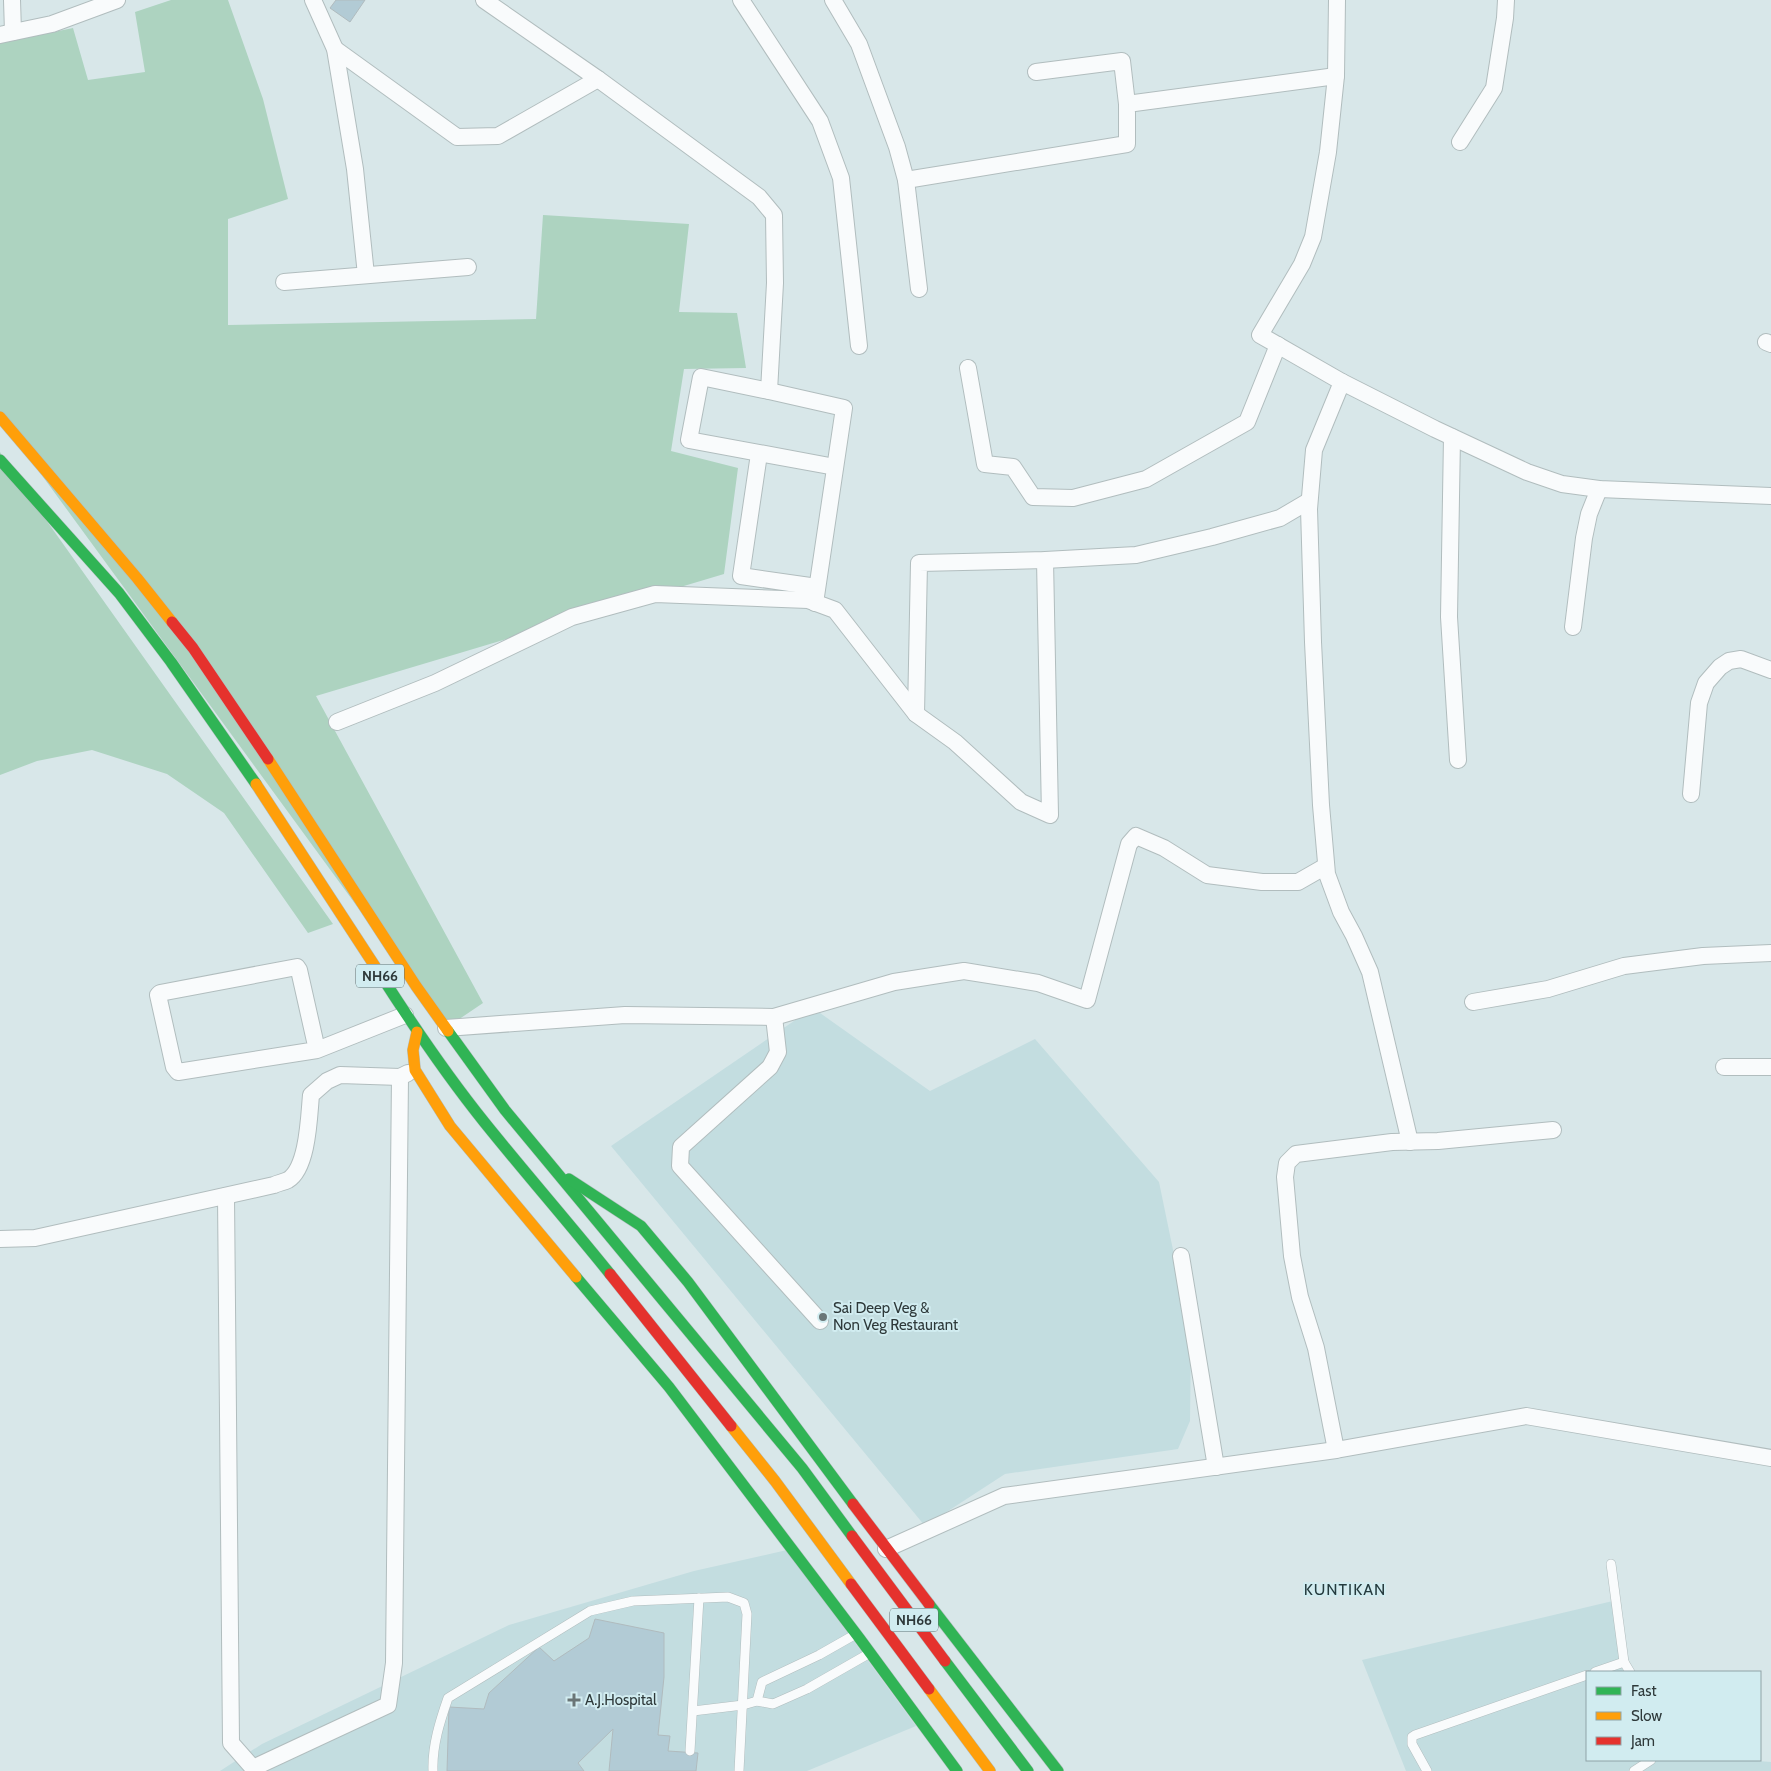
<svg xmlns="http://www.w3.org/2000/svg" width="1771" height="1771" font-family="Cabin,sans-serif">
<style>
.built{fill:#c3dde0}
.green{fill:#add3c0}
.building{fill:#b2cbd5;stroke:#b0bbbe}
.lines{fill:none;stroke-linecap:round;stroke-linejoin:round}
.lane-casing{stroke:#b1bdbe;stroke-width:10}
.street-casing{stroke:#b1bdbe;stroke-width:18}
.fast-casing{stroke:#b1bdbe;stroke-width:12}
.slow-casing{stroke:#b1bdbe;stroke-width:12}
.jam-casing{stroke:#b1bdbe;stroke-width:12}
.lane{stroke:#f9fbfc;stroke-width:9}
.street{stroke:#f9fbfc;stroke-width:16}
.fast{stroke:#30b455;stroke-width:11}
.slow{stroke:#ff9f0a;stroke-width:11}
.jam{stroke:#e5322d;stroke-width:11}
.poi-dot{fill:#6a7677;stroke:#d1ecf0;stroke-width:2}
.labels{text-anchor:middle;stroke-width:4;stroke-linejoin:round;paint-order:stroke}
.shield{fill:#d1ecf0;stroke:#5f6f71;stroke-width:1}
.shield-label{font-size:14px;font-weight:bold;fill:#2e393a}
.poi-label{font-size:15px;fill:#2e393a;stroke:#d1ecf0;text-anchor:start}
.neighbourhood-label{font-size:16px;letter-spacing:1px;fill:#253b3e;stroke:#d1ecf0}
</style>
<rect width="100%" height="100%" fill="#d8e7e9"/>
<g class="built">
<path d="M 813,1008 L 930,1091 L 1035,1039 L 1159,1182 L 1191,1337 L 1190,1421 L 1178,1449 L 1005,1474 L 925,1526 L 611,1146 Z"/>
<path d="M 787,1550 L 916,1726 L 807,1771 L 220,1771 L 262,1744 L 509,1625 L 694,1571 Z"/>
<path d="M 1617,1600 L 1623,1672 L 1587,1672 L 1587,1760 L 1745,1760 L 1771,1762 L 1771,1771 L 1406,1771 L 1362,1660 Z"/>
</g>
<g class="green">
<path d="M 171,0 L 228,0 L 263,99 L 288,199 L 228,219 L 228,325 L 536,319 L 543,215 L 689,224 L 679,312 L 737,313 L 746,368 L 684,369 L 671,451 L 738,468 L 724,574 L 316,696 L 483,1003 L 446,1028 L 0,418 L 0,43 L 73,28 L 88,80 L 145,72 L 135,12 Z"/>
<path d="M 0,452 L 17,479 L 333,924 L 308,933 L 224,813 L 167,774 L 92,750 L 37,761 L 0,775 Z"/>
</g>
<g class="building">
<path d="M 336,0 L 365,0 L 350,22 L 330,8 Z"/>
<path d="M 595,1619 L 664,1633 L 664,1677 L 658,1735 L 670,1736 L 668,1751 L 698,1753 L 696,1771 L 609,1771 L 613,1729 L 578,1763 L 584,1771 L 447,1771 L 449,1707 L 484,1709 L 489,1693 L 539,1647 L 554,1661 L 589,1638 Z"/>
</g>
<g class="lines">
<defs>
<g id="lane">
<path d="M 1611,1564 L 1624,1662"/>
<path d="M 1595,1672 L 1624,1662 L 1630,1672"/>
<path d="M 757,1701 L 762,1682 L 819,1655 L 856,1634"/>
<path d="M 693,1711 L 743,1705 L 757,1701 L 773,1704 L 807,1689 L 870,1653"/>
<path d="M 690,1751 L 699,1598"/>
<path d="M 433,1771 C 432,1746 440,1721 448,1698 L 590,1611 L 633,1601 L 728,1597 L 744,1603 L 747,1614 L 739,1771"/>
<path d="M 1427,1771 L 1412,1744 L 1412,1737 L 1415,1735 L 1587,1675"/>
<path d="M 1634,1771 L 1651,1760"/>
</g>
<g id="street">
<path d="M 12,0 L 13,32"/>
<path d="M 313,0 L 335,49 L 355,169 L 366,275"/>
<path d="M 484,0 L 598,79 L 759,197 L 774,215 L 775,283 L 769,391 L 844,408 L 815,603"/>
<path d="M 741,0 L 820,121 L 841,178 L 859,346"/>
<path d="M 833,0 L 859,44 L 897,147 L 906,180 L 919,289"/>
<path d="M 1337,0 L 1336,76 L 1328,152 L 1313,237 L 1302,264 L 1260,335 L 1342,382 L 1435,429 L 1527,472 L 1562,484 L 1599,489 L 1771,496"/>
<path d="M 0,35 L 52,24 L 117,0"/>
<path d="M 335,49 L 457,137 L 498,136 L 598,79"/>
<path d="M 1036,72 L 1122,61 L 1127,104"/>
<path d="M 1460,142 L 1494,88 L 1505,18 L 1506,0"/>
<path d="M 906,180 L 1127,144 L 1127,104 L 1336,76"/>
<path d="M 284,282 L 468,267"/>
<path d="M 1766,342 L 1771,344"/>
<path d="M 968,368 L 985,464 L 1013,467 L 1033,497 L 1073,498 L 1146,479 L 1247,422 L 1278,345"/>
<path d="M 1342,382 L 1314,450 L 1309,509 L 1313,642 L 1321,805 L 1327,874 L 1341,912 L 1354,936 L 1370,972 L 1410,1142"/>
<path d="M 769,391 L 701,377 L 689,440 L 835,467"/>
<path d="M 1452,437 L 1449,617 L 1458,760"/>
<path d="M 759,454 L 741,576 L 817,587"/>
<path d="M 1573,627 L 1584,538 L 1589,514 L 1599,489"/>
<path d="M 916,714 L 919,563 L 1045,560 L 1136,555 L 1212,537 L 1280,518 L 1309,501"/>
<path d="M 337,722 L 435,683 L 572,617 L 655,594 L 808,600 L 835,610 L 916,714 L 955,742 L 1021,802 L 1050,815 L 1045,560"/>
<path d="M 1691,794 L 1699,703 L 1706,683 L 1720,667 L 1729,661 L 1741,659 L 1771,670"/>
<path d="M 1473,1002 L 1548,989 L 1624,966 L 1703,956 L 1771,953"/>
<path d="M 774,1017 L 778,1052 L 770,1067 L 681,1147 L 680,1166 L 820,1321"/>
<path d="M 446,1028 L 625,1015 L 774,1017 L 894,982 L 964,971 L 1038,983 L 1087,1000 L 1129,844 L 1136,836 L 1164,848 L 1207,875 L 1262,882 L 1298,882 L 1326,866"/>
<path d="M 317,1050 L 299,970 L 297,967 L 160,993 L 158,995 L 174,1067 L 178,1072 L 317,1050 L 405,1015"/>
<path d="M 1724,1067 L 1771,1067"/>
<path d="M 226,1196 L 231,1743 L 253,1768 L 388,1705 L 394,1663 L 400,1077"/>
<path d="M 0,1239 L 35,1238 L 274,1185 C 278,1183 284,1182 288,1180 C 308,1168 309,1116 311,1095 L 327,1081 L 340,1075 L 400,1077 L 408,1073"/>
<path d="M 1181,1256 L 1216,1467"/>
<path d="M 1336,1450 L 1316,1348 L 1300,1297 L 1292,1256 L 1285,1177 L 1287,1163 L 1296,1154 L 1392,1142 L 1438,1141 L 1553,1130"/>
<path d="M 886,1549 L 1004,1496 L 1336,1450 L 1526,1416 L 1771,1458"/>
</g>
<g id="fast">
<path d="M 0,460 L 119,593 L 171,662 L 256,784"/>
<path d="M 382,977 C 414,1027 448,1077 485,1123 C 526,1174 569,1223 610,1274"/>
<path d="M 448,1031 L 505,1110 L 802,1468 L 852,1536"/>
<path d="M 569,1179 L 641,1226 L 688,1282 L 853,1504"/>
<path d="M 576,1277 L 669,1387 L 860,1639 L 957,1771"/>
<path d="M 929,1604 L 1058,1771"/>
<path d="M 945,1661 L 1028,1771"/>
</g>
<g id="slow">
<path d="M 0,417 L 137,578 L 172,622"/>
<path d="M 268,759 L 416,986 L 448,1031"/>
<path d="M 256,784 L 382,977"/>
<path d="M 417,1032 L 413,1050 L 415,1070 L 450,1126 L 576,1277"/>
<path d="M 731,1426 L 775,1481 L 851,1584"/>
<path d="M 929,1689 L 990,1771"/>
</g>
<g id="jam">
<path d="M 172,622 L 193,648 L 268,759"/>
<path d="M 610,1274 L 731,1426"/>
<path d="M 853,1504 L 929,1604"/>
<path d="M 852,1536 L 945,1661"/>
<path d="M 851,1584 L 929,1689"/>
</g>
</defs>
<use href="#lane" class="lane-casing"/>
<use href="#street" class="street-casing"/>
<use href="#fast" class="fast-casing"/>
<use href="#slow" class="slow-casing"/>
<use href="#jam" class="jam-casing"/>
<use href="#lane" class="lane"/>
<use href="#street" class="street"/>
<use href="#fast" class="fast"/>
<use href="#slow" class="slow"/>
<use href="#jam" class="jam"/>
</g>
<g class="poi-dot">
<circle cx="823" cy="1317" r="5"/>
<path d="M571.5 1692.5h5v5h5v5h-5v5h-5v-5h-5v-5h5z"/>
</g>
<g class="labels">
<g class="shield">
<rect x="356" y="964.5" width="48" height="23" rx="4"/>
<rect x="890" y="1608.5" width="48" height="23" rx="4"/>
</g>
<g class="shield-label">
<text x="380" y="981">NH66</text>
<text x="914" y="1625">NH66</text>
</g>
<g class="poi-label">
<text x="833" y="1313">Sai Deep Veg &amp;<tspan x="833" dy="17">Non Veg Restaurant</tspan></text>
<text x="585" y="1705">A.J.Hospital</text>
</g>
<g class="neighbourhood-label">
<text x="1345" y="1595">KUNTIKAN</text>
</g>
</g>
<rect x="1586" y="1671" width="175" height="90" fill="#d1ecf0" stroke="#90a4a7"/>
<rect x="1596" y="1687" width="25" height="8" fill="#30b455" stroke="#90a4a7"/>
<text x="1631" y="1696" font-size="15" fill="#2e393a">Fast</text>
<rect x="1596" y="1712" width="25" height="8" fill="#ff9f0a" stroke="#90a4a7"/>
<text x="1631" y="1721" font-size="15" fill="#2e393a">Slow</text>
<rect x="1596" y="1737" width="25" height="8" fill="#e5322d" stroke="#90a4a7"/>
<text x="1631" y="1746" font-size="15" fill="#2e393a">Jam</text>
</svg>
